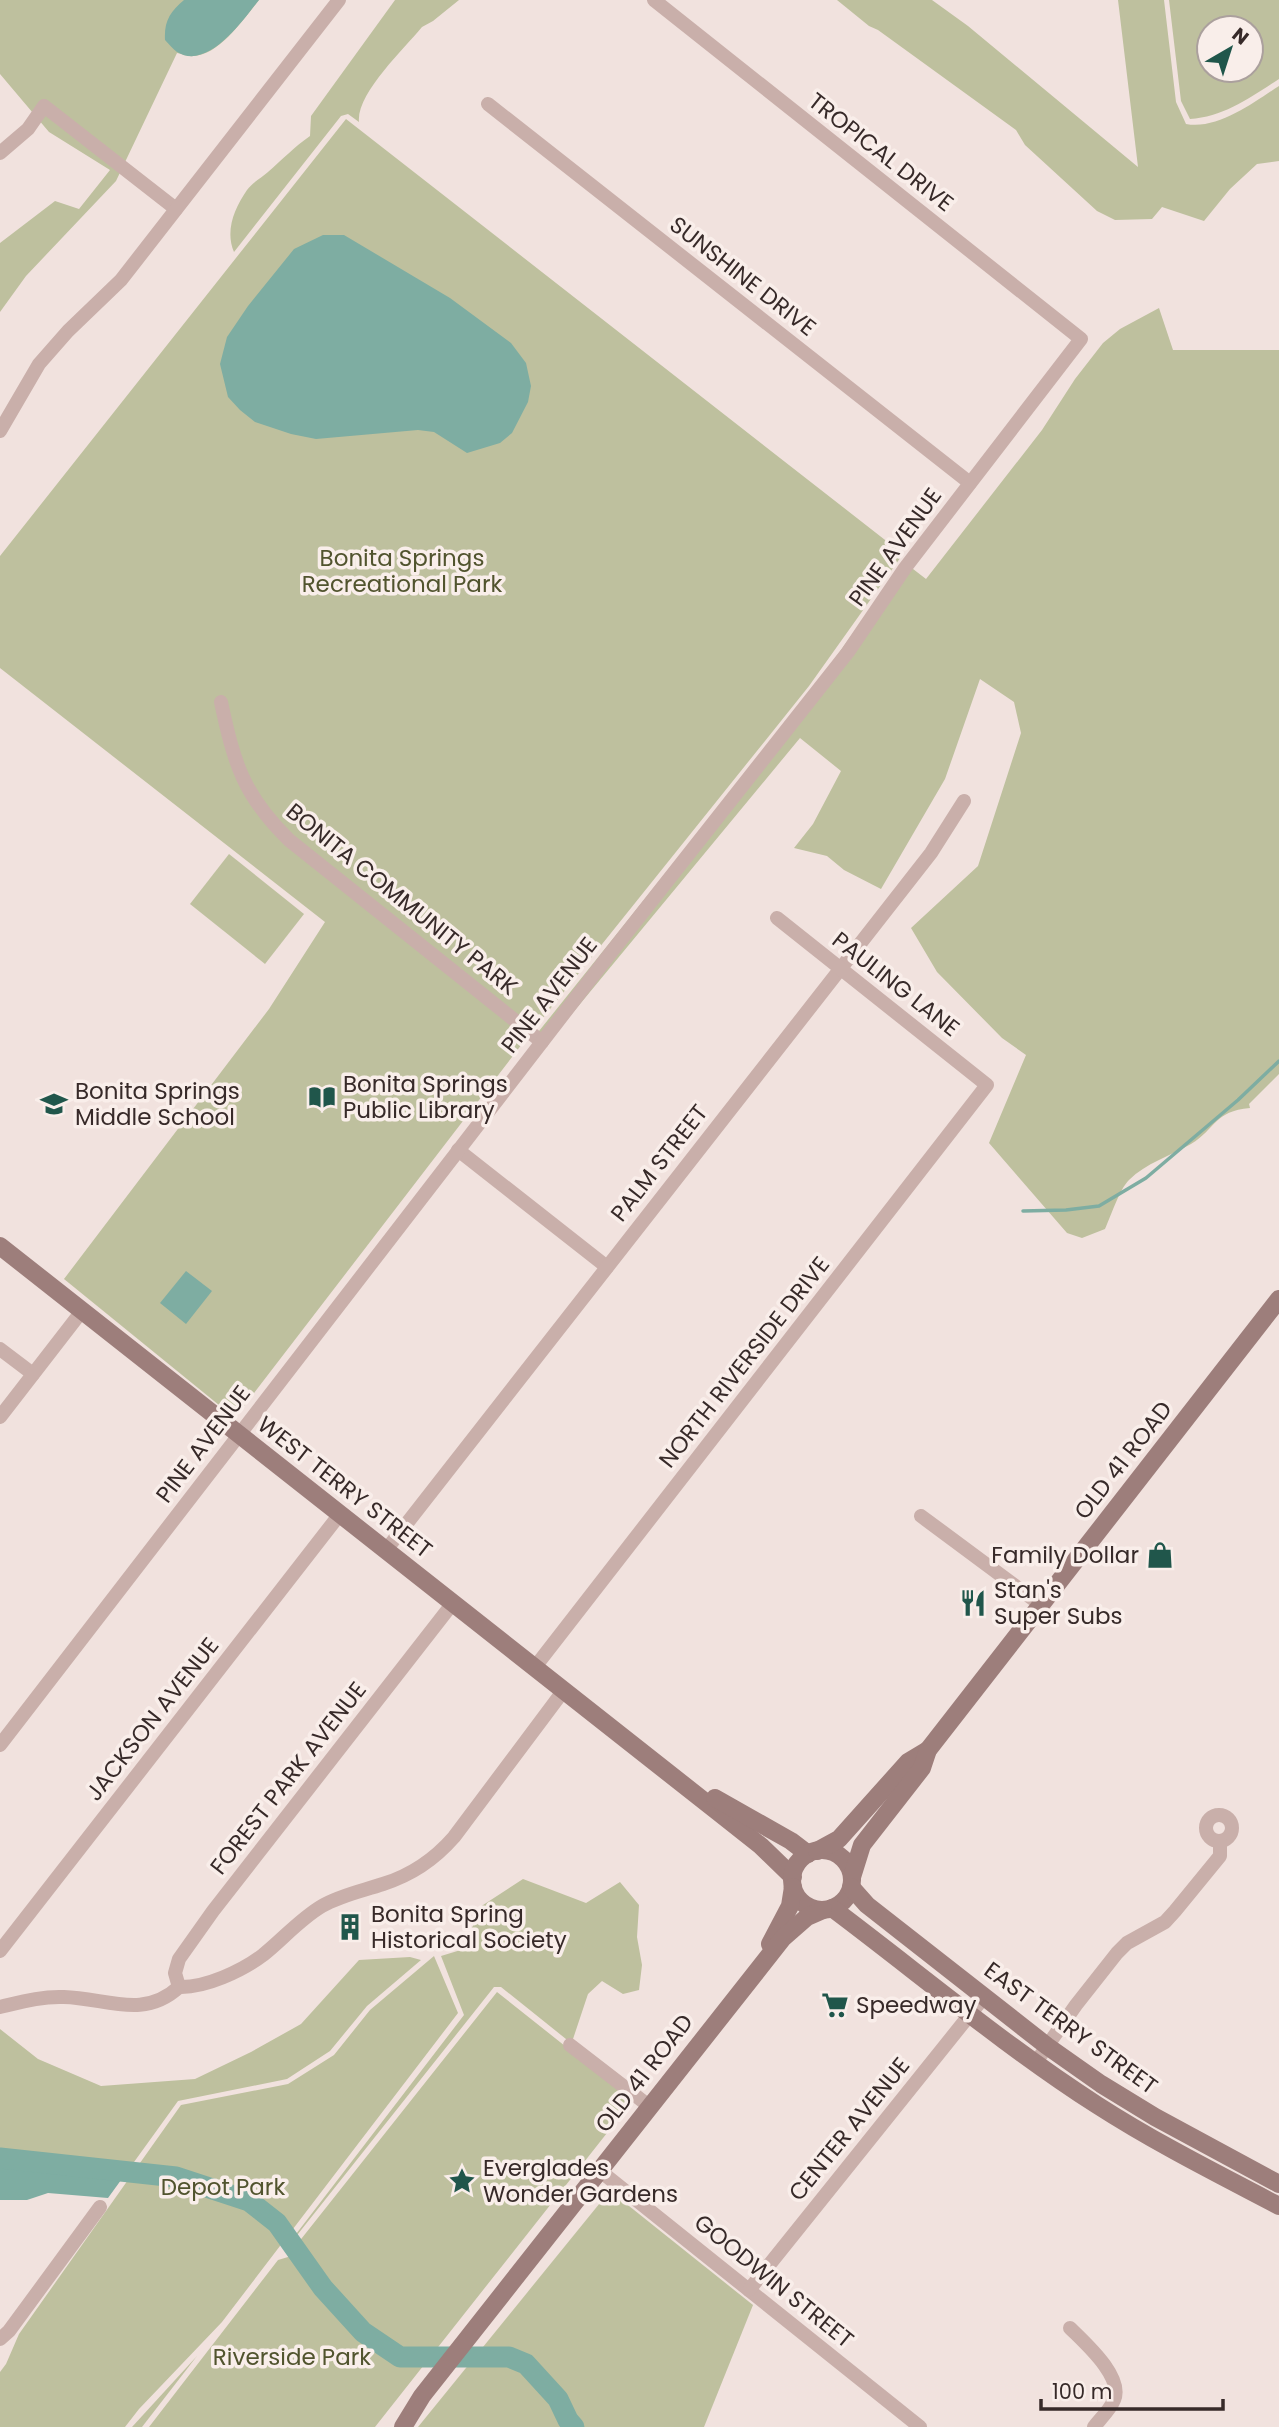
<svg xmlns="http://www.w3.org/2000/svg" width="1279" height="2427" font-family="Poppins,sans-serif">
<style>
.green{fill:#bec09e;fill-rule:evenodd}
.water{fill:#7eada2}
.lines{fill:none;stroke-linecap:round;stroke-linejoin:round}
.stream{stroke:#7eada2;stroke-width:3.5}
.river{stroke:#7eada2;stroke-width:21}
.street{stroke:#c9afaa;stroke-width:14}
.secondary{stroke:#9d7e7b;stroke-width:18}
.labels{text-anchor:middle;stroke-width:7;stroke-linejoin:round;paint-order:stroke}
.street-label{font-size:23px;fill:#372a29;stroke:#f9eeea}
.park-label{font-size:23px;fill:#51542e;stroke:#f9eeea}
.poi-label{font-size:23px;fill:#372a29;stroke:#f9eeea;text-anchor:start}
</style>
<rect width="100%" height="100%" fill="#f1e2de"/>
<g class="green">
<path d="M 0,0 L 259,0 C 244,18 220,55 193,56 C 189,57 182,54 177,53 L 116,181 L 26,276 L 0,312 L 0,243 L 55,201 L 79,209 L 110,170 L 49,132 L 0,74 Z"/>
<path d="M 395,0 L 459,0 L 433,21 L 422,27 C 404,49 356,94 359,122 L 348,114 L 341,116 L 234,252 C 225,231 234,209 247,190 C 252,183 261,178 268,172 C 283,159 293,148 310,136 L 311,116 Z"/>
<path d="M 837,0 L 932,0 L 968,26 L 1138,167 L 1118,0 L 1164,0 L 1176,102 L 1186,124 C 1218,130 1254,102 1279,86 L 1279,161 L 1257,164 L 1230,189 L 1204,221 L 1162,207 L 1152,219 L 1115,220 L 1097,211 L 1025,145 L 1016,130 L 878,30 L 869,26 Z"/>
<path d="M 1169,0 L 1279,0 L 1279,79 C 1251,97 1224,117 1190,119 L 1181,101 ZM 1209,28 L 1251,28 L 1251,70 L 1209,70 Z"/>
<path d="M 346,119 L 903,554 L 809,686 L 522,1044 L 241,1410 L 230,1414 L 64,1279 L 269,1009 L 325,922 L 0,668 L 0,556 Z"/>
<path d="M 1159,308 L 1173,350 L 1279,350 L 1279,1074 L 1249,1104 L 1250,1108 C 1214,1111 1216,1129 1191,1144 C 1170,1156 1146,1163 1129,1180 C 1119,1190 1111,1216 1105,1229 L 1082,1238 L 1067,1233 L 989,1143 L 1026,1055 L 1002,1038 L 937,972 L 911,928 L 978,866 L 1021,733 L 1014,702 L 980,679 L 945,779 L 881,889 L 844,870 L 827,856 L 794,848 L 813,824 L 841,771 L 800,738 L 542,1050 L 531,1041 L 813,689 L 904,562 L 926,579 L 1042,430 L 1075,379 L 1103,343 L 1120,329 Z"/>
<path d="M 229,854 L 304,914 L 265,964 L 190,904 Z"/>
<path d="M 523,1879 L 586,1903 L 620,1882 L 639,1905 L 637,1937 L 642,1965 L 639,1990 L 623,1994 L 602,1981 L 588,1994 L 573,2039 L 576,2047 L 501,1987 L 494,1987 L 294,2239 L 293,2238 L 464,2015 L 441,1956 L 464,1949 L 480,1907 Z"/>
<path d="M 434,1956 L 458,2013 L 222,2322 L 139,2409 L 125,2427 L 0,2427 L 0,2372 L 6,2364 L 19,2334 L 181,2105 L 288,2084 L 334,2055 L 370,2010 Z"/>
<path d="M 410,1957 L 421,1960 L 367,2006 L 330,2051 L 287,2079 L 178,2101 L 129,2169 C 108,2171 83,2175 66,2161 L 32,2173 L 24,2168 L 0,2165 L 0,2029 L 38,2059 L 101,2086 L 195,2079 L 251,2052 L 301,2024 L 359,1960 Z"/>
<path d="M 497,1992 L 633,2100 L 375,2427 L 149,2427 L 278,2260 L 298,2254 L 294,2248 Z"/>
<path d="M 614,2194 L 753,2305 L 704,2427 L 418,2427 L 604,2198 Z"/>
<path d="M 197,2356 L 142,2427 L 132,2427 Z"/>
</g>
<g class="water">
<path d="M 184,0 L 259,0 C 243,20 208,71 177,52 C 173,49 169,44 165,40 C 164,21 170,12 184,0 Z"/>
<path d="M 323,235 L 344,235 L 450,298 L 511,343 L 526,363 L 531,386 L 528,402 L 512,433 L 500,443 L 467,453 L 434,432 L 418,430 L 316,439 L 291,434 L 255,422 L 240,410 L 228,397 L 220,364 L 227,337 L 248,306 L 294,249 Z"/>
<path d="M 186,1271 L 212,1291 L 186,1324 L 160,1303 Z"/>
<path d="M 56,2159 L 84,2170 L 129,2169 L 108,2198 L 48,2193 L 27,2200 L 0,2200 L 0,2165 C 29,2162 30,2183 56,2159 Z"/>
</g>
<g class="lines">
<path class="stream" d="M 1023,1211 L 1066,1210 L 1099,1206 L 1146,1178 L 1238,1100 L 1279,1061"/>
<path class="river" d="M 0,2158 L 176,2177 L 249,2201 L 277,2223 L 323,2288 L 363,2332 L 400,2357 L 509,2357 L 526,2364 L 558,2399 L 568,2420 L 574,2427"/>
<g class="street">
<path d="M 488,104 L 970,483"/>
<path d="M 0,153 L 28,129 L 44,106 L 176,209"/>
<path d="M 0,431 L 39,364 L 68,331 L 121,280 L 339,0"/>
<path d="M 221,702 C 234,763 243,795 289,840 L 542,1042"/>
<path d="M 458,1150 L 607,1267"/>
<path d="M 0,1349 L 33,1374"/>
<path d="M 0,1417 L 82,1311"/>
<path d="M 921,1516 L 1041,1605"/>
<path d="M 386,1550 L 931,853 L 964,801"/>
<path d="M 535,1667 L 987,1085 L 777,918"/>
<path d="M 0,1745 L 609,955 L 848,652 L 905,568 L 1081,339 L 654,0"/>
<circle cx="1219" cy="1828" r="13"/>
<path d="M 0,1951 L 340,1514"/>
<path d="M 179,1987 L 175,1973 L 179,1959 L 213,1911 L 453,1603"/>
<path d="M 0,2007 C 21,2002 42,1996 64,1997 C 106,1998 143,2020 179,1987 C 205,1988 242,1971 263,1955 C 283,1939 300,1919 322,1906 C 341,1895 362,1891 383,1884 C 412,1875 434,1860 454,1837 L 564,1690"/>
<path d="M 570,2045 L 649,2106"/>
<path d="M 1036,2062 L 1076,2005 L 1117,1953 L 1127,1943 L 1165,1922 L 1175,1911 L 1220,1856 L 1220,1841"/>
<path d="M 599,2170 L 920,2427"/>
<path d="M 749,2290 L 984,1997"/>
<path d="M 1070,2328 C 1085,2343 1124,2377 1114,2400 C 1110,2410 1100,2419 1094,2427"/>
<path d="M 0,2339 L 9,2331 L 100,2207"/>
</g>
<g class="secondary">
<path d="M 0,1246 L 718,1812 L 761,1846 L 793,1877"/>
<path d="M 715,1798 L 791,1841 L 808,1854"/>
<circle cx="822" cy="1880" r="30"/>
<path d="M 817,1851 L 839,1839 L 908,1762 L 928,1750"/>
<path d="M 852,1877 L 862,1845 L 922,1768 L 928,1750 L 1279,1299"/>
<path d="M 851,1887 L 867,1905 L 1047,2046 L 1101,2084 L 1155,2117 L 1279,2184"/>
<path d="M 832,1908 C 920,1974 1005,2046 1097,2105 C 1156,2143 1218,2174 1279,2206"/>
<path d="M 770,1944 L 790,1906 L 793,1887"/>
<path d="M 403,2427 L 422,2396 L 783,1938 L 807,1917 L 823,1910"/>
</g>
</g>
<defs>
<symbol id="library-bare" viewBox="-9 -9 18 18"><path d="M-6-4Q-3-5.5-.7-3.5V5Q-3 3-6 4ZM6-4Q3-5.5 .7-3.5V5Q3 3 6 4Z" fill="#20564b" stroke="#f9eeea" stroke-width="2.5" paint-order="stroke"/></symbol>
<symbol id="school-bare" viewBox="-9 -9 18 18"><path d="M0-5L7-2L0 1L-7-2ZM-4 1L0 2.5L4 1V4Q0 6-4 4Z" fill="#20564b" stroke="#f9eeea" stroke-width="2.5" paint-order="stroke"/></symbol>
<symbol id="shop-bare" viewBox="-9 -9 18 18"><path d="M-5-2.5h2.3a2.7 3.5 0 0 1 5.4 0H5L5.5 6h-11ZM-1.5-2.5h3a1.5 2.3 0 0 0-3 0Z" fill="#20564b" stroke="#f9eeea" stroke-width="2.5" paint-order="stroke"/></symbol>
<symbol id="restaurant-bare" viewBox="-9 -9 18 18"><path d="M-5-6h1v4h1v-4h1v4h1v-4h1v5L-1.5 .5V6h-2V.5L-5-1ZM5-6V6H3V1.5H1.5Q1.5-4 5-6Z" fill="#20564b" stroke="#f9eeea" stroke-width="2.5" paint-order="stroke"/></symbol>
<symbol id="building-bare" viewBox="-9 -9 18 18"><path d="M-4-6H4V6H1V3H-1V6H-4ZM-2.5-4.3h1.7v1.8h-1.7ZM.8-4.3h1.7v1.8H.8ZM-2.5-1h1.7V.8h-1.7ZM.8-1h1.7V.8H.8Z" fill="#20564b" stroke="#f9eeea" stroke-width="2.5" paint-order="stroke"/></symbol>
<symbol id="supermarket-bare" viewBox="-9 -9 18 18"><path d="M-6-5.5h2.5l.6 2H6L4.5 2H-2.5L-4.4-4H-6ZM-1.5 3.2a1.3 1.3 0 1 0 .1 0ZM3 3.2a1.3 1.3 0 1 0 .1 0Z" fill="#20564b" stroke="#f9eeea" stroke-width="2.5" paint-order="stroke"/></symbol>
<symbol id="sight-bare" viewBox="-9 -9 18 18"><path d="M0-6L1.8-2.2L6-1.7L2.9 1.2L3.7 5.4L0 3.3L-3.7 5.4L-2.9 1.2L-6-1.7L-1.8-2.2Z" fill="#20564b" stroke="#f9eeea" stroke-width="2.5" paint-order="stroke"/></symbol>
</defs>
<g fill-rule="evenodd">
<use href="#library-bare" x="303" y="1078" width="38" height="38"/>
<use href="#school-bare" x="35" y="1085" width="38" height="38"/>
<use href="#shop-bare" x="1141" y="1536" width="38" height="38"/>
<use href="#restaurant-bare" x="954" y="1584" width="38" height="38"/>
<use href="#building-bare" x="331" y="1908" width="38" height="38"/>
<use href="#supermarket-bare" x="816" y="1986" width="38" height="38"/>
<use href="#sight-bare" x="443" y="2162" width="38" height="38"/>
</g>
<g class="labels">
<g class="street-label">
<text transform="translate(881 152) rotate(38)" y="8">TROPICAL DRIVE</text>
<text transform="translate(743 276) rotate(38)" y="8">SUNSHINE DRIVE</text>
<text transform="translate(895 547) rotate(-54)" y="8">PINE AVENUE</text>
<text transform="translate(402 899) rotate(39)" y="8">BONITA COMMUNITY PARK</text>
<text transform="translate(896 984) rotate(38)" y="8">PAULING LANE</text>
<text transform="translate(549 995) rotate(-52)" y="8">PINE AVENUE</text>
<text transform="translate(659 1163) rotate(-52)" y="8">PALM STREET</text>
<text transform="translate(744 1362) rotate(-52)" y="8">NORTH RIVERSIDE DRIVE</text>
<text transform="translate(203 1444) rotate(-53)" y="8">PINE AVENUE</text>
<text transform="translate(1123 1460) rotate(-52)" y="8">OLD 41 ROAD</text>
<text transform="translate(345 1487) rotate(38)" y="8">WEST TERRY STREET</text>
<text transform="translate(152 1719) rotate(-52)" y="8">JACKSON AVENUE</text>
<text transform="translate(288 1778) rotate(-52)" y="8">FOREST PARK AVENUE</text>
<text transform="translate(1071 2028) rotate(36)" y="8">EAST TERRY STREET</text>
<text transform="translate(644 2073) rotate(-52)" y="8">OLD 41 ROAD</text>
<text transform="translate(849 2129) rotate(-51)" y="8">CENTER AVENUE</text>
<text transform="translate(774 2281) rotate(39)" y="8">GOODWIN STREET</text>
</g>
<g class="park-label">
<text x="402" y="566">Bonita Springs<tspan x="402" dy="26">Recreational Park</tspan></text>
<text x="223" y="2195">Depot Park</text>
<text x="292" y="2365">Riverside Park</text>
</g>
<g class="poi-label">
<text x="343" y="1092">Bonita Springs<tspan x="343" dy="26">Public Library</tspan></text>
<text x="75" y="1099">Bonita Springs<tspan x="75" dy="26">Middle School</tspan></text>
<text x="1139" y="1563" text-anchor="end">Family Dollar</text>
<text x="994" y="1598">Stan's<tspan x="994" dy="26">Super Subs</tspan></text>
<text x="371" y="1922">Bonita Spring<tspan x="371" dy="26">Historical Society</tspan></text>
<text x="856" y="2013">Speedway</text>
<text x="483" y="2176">Everglades<tspan x="483" dy="26">Wonder Gardens</tspan></text>
</g>
</g>
<g transform="translate(1230 49) rotate(39)"><circle r="33" fill="#f9eeea" stroke="#aba09d" stroke-width="2"/>
<path d="M0-5L12 26L0 18L-12 26Z" fill="#20564b"/>
<text y="-10" font-size="19" font-weight="bold" text-anchor="middle" fill="#372a29">N</text>
</g>
<path d="M1041 2399v10h182v-10" fill="none" stroke="#372a29" stroke-width="3.5"/>
<text x="1052" y="2399" font-size="21" fill="#372a29" stroke="#f9eeea" stroke-width="5" paint-order="stroke">100 m</text>
</svg>
